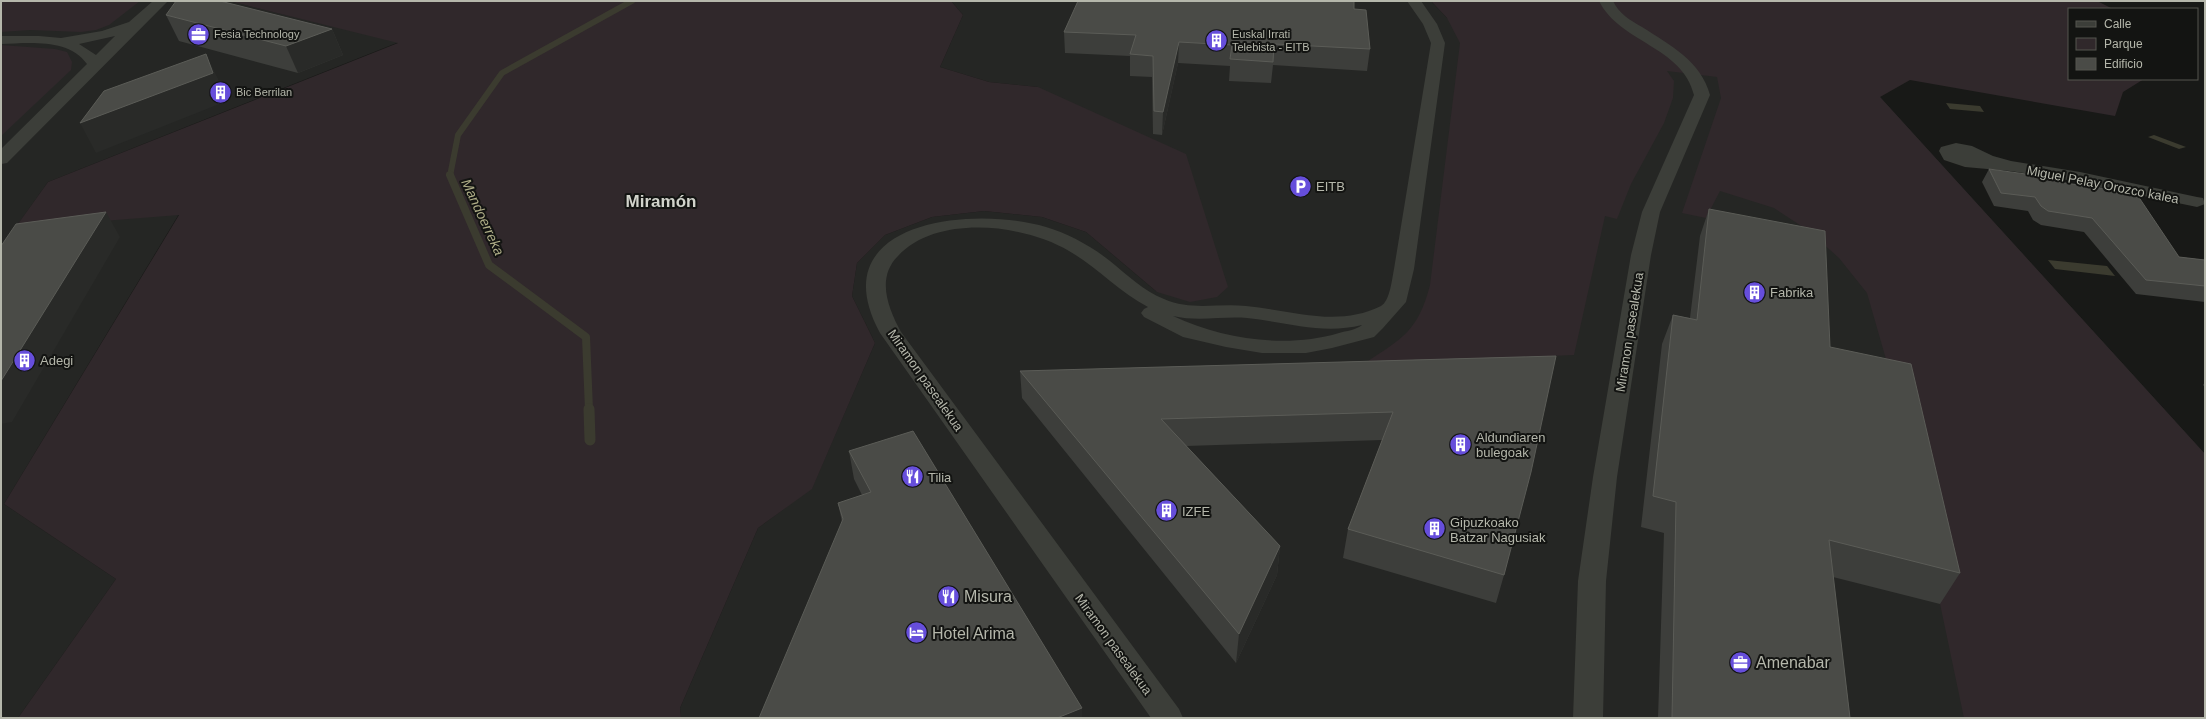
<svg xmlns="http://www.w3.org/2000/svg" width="2206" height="719" font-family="Helvetica,sans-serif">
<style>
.built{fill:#252624}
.green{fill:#30282b}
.water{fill:#3b3b2f}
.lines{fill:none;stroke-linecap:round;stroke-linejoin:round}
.stream-far2{stroke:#3b3b2f;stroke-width:6}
.stream-far1{stroke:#3b3b2f;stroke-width:8}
.stream{stroke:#3b3b2f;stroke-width:11}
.street{fill:#3c3e39;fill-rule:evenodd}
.wall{fill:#3d3e3b}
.shaded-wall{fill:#292a28}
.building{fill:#4a4b47;stroke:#5b5c57}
.labels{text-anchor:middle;stroke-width:4;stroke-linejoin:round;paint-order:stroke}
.far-poi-label{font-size:11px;fill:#b5b7ab;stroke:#131412;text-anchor:start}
.street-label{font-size:13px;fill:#b5b7ab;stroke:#131412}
.poi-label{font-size:13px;fill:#b5b7ab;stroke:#131412;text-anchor:start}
.water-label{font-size:14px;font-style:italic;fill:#aead87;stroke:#131412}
.near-poi-label{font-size:16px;fill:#b5b7ab;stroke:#131412;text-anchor:start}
.district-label{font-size:17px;font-weight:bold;fill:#d2d4cc;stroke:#131412}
</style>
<rect width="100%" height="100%" fill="#181917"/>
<g class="built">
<path d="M 1,1 L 229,1 L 399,42 L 48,182 L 16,227 L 179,214 L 4,504 L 116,579 L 18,718 L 1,718 Z"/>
<path d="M 951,1 L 1431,1 L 1447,18 L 1667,70 L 1880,97 L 2205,454 L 2205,718 L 681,718 L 680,708 L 758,528 L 812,488 L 875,343 L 852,296 L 857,263 L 885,235 L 932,217 L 984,211 L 1042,217 L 1086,232 L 1157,292 L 1038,87 L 989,82 L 940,67 L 963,15 Z"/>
</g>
<g class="green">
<path d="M 1,1 L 140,1 L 109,25 L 96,30 L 81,32 L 30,30 L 1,32 Z"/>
<path d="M 229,1 L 951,1 L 963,15 L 940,67 L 989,82 L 1038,87 L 1186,154 L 1228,287 L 1217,297 L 1190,302 L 1157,292 L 1086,232 L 1042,217 L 984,211 L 932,217 L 885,235 L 857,263 L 852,296 L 875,343 L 812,489 L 758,528 L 680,708 L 681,718 L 18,718 L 116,579 L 4,504 L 179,215 L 15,228 L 48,182 L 398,43 Z"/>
<path d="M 1431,1 L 2097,1 L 2113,9 L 2069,9 L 2069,79 L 2144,79 L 2123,92 L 2115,116 L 1910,80 L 1880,97 L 2205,454 L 2205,718 L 1964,718 L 1896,394 L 1867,293 L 1839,258 L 1809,231 L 1774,208 L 1720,191 L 1706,218 L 1682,213 L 1721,98 L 1717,77 L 1667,71 L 1674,81 L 1673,98 L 1664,123 L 1631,184 L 1617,219 L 1605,216 L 1574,355 L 1365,363 C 1403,338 1418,331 1430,285 L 1460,43 L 1447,18 Z"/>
<path d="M 1,45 L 55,49 L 67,52 L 72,62 L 71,70 L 1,136 Z"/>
</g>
<g class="water">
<path d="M 1946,103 L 1980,106 L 1984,112 L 1950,109 Z"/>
<path d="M 2154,135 L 2186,147 L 2179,149 L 2148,137 Z"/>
<path d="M 2048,260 L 2107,266 L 2115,276 L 2055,269 Z"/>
</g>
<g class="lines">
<path class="stream-far2" d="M 450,176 L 458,135 L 502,73 L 632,1"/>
<path class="stream-far1" d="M 450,175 L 489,265 L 586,337 L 589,410"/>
<path class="stream" d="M 589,409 L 590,440"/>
<g class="street">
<path d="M 153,1 L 168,1 L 7,163 L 1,164 L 1,149 L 87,64 C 69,38 28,43 1,44 L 1,36 L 39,36 L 61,38 L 102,31 L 129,22 ZM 115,36 L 96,55 L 79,44 Z"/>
<path d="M 1407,1 L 1421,1 L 1437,24 L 1445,43 L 1414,269 L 1406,302 L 1383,328 L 1374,337 L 1332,348 L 1306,353 L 1262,353 L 1226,347 L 1183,337 L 1144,317 L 1141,313 L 1144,309 L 1148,307 C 1119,292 1097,267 1069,251 C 1024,224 937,214 898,256 C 876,278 888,308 901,332 L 1179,709 L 1183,718 L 1151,718 L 880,333 C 819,221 972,205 1046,227 C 1069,234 1091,246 1110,261 C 1127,275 1144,291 1164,299 C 1191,311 1218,303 1246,306 C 1291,310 1337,328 1381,306 C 1390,301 1392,279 1394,269 L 1431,43 L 1423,24 ZM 1173,316 C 1198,322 1222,316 1247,318 C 1286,322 1322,335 1362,325 C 1356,330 1346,331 1339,333 C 1285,349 1223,339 1173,316 Z"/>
<path d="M 1599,1 L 1613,1 C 1619,14 1630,20 1642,27 C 1670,45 1701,61 1710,95 L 1660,212 L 1651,255 L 1617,477 L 1606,581 L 1603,718 L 1573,718 L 1578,581 L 1593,477 L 1631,255 L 1642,212 L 1694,95 C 1682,46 1620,43 1599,1 Z"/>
<path d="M 1956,143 L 1972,146 L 1993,156 L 2011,161 L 2080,172 L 2197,197 L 2203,198 L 2205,204 L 2197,207 L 2057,178 L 2010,171 L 1965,167 L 1944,160 L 1939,151 L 1941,147 Z"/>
</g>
</g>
<g class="wall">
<path d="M 1354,9 L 1370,49 L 1367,71 L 1273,65 L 1271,83 L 1229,81 L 1230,66 L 1178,63 L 1162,135 L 1153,134 L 1152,77 L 1130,76 L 1130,56 L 1065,53 L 1064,32 Z"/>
<path d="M 166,15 L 332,29 L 343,55 L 298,73 L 179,41 Z"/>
<path d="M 1989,169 L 2058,182 L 2179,257 L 2205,260 L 2205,302 L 2136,294 L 2084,232 L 2041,225 L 2033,220 L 2028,211 L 1994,206 L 1982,182 Z"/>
<path d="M 1709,209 L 1830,347 L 1960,573 L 1940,604 L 1833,577 L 1850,718 L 1658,718 L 1664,533 L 1641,527 L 1662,344 L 1673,315 L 1690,318 L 1700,236 Z"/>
<path d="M 1556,356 L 1504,575 L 1496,603 L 1343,558 L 1348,529 L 1382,440 L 1186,446 L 1280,546 L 1277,575 L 1236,663 L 1022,398 L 1020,371 Z"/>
<path d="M 2205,382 L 2205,387 L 2203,385 Z"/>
<path d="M 849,451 L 1082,708 L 842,522 L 838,503 L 862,495 L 854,479 Z"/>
</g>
<g class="shaded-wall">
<path d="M 332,29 L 343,55 L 298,73 L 286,46 Z"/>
<path d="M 1179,42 L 1178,63 L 1162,135 L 1163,112 Z"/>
<path d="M 206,54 L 219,81 L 227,101 L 96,153 L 80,123 Z"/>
<path d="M 106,212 L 120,237 L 12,422 L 1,424 L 1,381 Z"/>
<path d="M 1280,546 L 1277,575 L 1236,663 L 1239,634 Z"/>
<path d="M 1082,708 L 1082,718 L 1057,718 Z"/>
</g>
<g class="building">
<path d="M 176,1 L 220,1 L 332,29 L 286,46 L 166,15 Z"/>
<path d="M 1078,1 L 1354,1 L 1354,9 L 1366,10 L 1370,49 L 1274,44 L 1273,62 L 1230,59 L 1232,45 L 1179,42 L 1163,112 L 1154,111 L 1153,56 L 1130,54 L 1136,35 L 1064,32 Z"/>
<path d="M 206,54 L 213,73 L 80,123 L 104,91 Z"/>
<path d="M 1989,169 L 2055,178 L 2058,182 L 2136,193 L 2179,257 L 2205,260 L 2205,286 L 2146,280 L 2092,218 L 2048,211 L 2041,206 L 2035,197 L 2001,193 Z"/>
<path d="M 1709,209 L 1825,231 L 1830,347 L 1911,364 L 1960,573 L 1829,540 L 1850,718 L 1672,718 L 1676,502 L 1653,496 L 1673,315 L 1697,320 Z"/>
<path d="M 106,212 L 1,381 L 1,246 L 16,224 Z"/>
<path d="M 1556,356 L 1531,472 L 1504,575 L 1348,529 L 1393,412 L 1161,419 L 1280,546 L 1239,634 L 1020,371 Z"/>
<path d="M 913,431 L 1082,708 L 1057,718 L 759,718 L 843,519 L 838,503 L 871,492 L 849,451 Z"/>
</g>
<defs>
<symbol id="office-disc" viewBox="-11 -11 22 22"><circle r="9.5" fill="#664edb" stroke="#131412"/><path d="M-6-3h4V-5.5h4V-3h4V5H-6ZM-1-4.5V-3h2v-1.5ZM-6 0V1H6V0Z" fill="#fff"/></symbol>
<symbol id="building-disc" viewBox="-11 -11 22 22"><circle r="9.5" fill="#664edb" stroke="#131412"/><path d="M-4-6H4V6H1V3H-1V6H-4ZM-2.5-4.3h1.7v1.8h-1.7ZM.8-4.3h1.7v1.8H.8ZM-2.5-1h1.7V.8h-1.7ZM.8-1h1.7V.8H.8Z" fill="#fff"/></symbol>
<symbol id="parking-disc" viewBox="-11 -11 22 22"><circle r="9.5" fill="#664edb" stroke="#131412"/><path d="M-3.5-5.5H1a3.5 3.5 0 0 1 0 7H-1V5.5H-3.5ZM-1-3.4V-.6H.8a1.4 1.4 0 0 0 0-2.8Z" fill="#fff"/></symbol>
<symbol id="restaurant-disc" viewBox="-11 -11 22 22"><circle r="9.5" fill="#664edb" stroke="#131412"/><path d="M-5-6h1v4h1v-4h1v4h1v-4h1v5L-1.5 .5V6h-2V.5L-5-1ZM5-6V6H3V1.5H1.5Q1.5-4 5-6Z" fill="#fff"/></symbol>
<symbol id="hotel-disc" viewBox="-11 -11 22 22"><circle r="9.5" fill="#664edb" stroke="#131412"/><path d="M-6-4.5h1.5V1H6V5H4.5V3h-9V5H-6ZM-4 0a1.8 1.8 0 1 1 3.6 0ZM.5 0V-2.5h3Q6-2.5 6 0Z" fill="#fff"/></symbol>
</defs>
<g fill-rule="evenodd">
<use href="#office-disc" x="186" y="22" width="25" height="25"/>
<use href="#building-disc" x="1204" y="28" width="25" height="25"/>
<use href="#building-disc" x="208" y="80" width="25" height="25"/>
<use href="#parking-disc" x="1288" y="174" width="25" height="25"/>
<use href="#building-disc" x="1742" y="280" width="25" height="25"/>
<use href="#building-disc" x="12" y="348" width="25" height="25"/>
<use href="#building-disc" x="1448" y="432" width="25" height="25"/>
<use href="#restaurant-disc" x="900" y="464" width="25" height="25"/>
<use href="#building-disc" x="1154" y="498" width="25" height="25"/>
<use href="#building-disc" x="1422" y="516" width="25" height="25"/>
<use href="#restaurant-disc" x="936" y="584" width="25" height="25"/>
<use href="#hotel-disc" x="904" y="620" width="25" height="25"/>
<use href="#office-disc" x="1728" y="650" width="25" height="25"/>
</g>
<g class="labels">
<g class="far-poi-label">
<text x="214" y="38">Fesia Technology</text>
<text x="1232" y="38">Euskal Irrati<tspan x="1232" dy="13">Telebista - EITB</tspan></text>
<text x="236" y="96">Bic Berrilan</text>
</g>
<g class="street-label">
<text transform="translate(2103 184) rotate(11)" y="5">Miguel Pelay Orozco kalea</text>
<text transform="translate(1629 332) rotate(-81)" y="5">Miramon pasealekua</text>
<text transform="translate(926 380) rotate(55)" y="5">Miramon pasealekua</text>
<text transform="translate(1114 644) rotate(54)" y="5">Miramon pasealekua</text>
</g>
<g class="poi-label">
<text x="1316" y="191">EITB</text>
<text x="1770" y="297">Fabrika</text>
<text x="40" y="365">Adegi</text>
<text x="1476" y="442">Aldundiaren<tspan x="1476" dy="15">bulegoak</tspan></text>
<text x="928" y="482">Tilia</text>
<text x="1182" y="516">IZFE</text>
<text x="1450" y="527">Gipuzkoako<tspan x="1450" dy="15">Batzar Nagusiak</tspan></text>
</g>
<g class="water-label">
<text transform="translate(483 217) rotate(65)" y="5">Mandoerreka</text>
</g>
<g class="near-poi-label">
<text x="964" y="602">Misura</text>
<text x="932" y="639">Hotel Arima</text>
<text x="1756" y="668">Amenabar</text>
</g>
<g class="district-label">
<text x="661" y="207">Miramón</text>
</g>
</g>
<rect width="2206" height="719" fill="none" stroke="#b5b7ab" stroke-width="4"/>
<rect x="2068" y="8" width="130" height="72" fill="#131412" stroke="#54554f"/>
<rect x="2076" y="21" width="20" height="6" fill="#3c3e39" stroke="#54554f"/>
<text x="2104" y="28" font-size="12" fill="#b5b7ab">Calle</text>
<rect x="2076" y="38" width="20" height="12" fill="#30282b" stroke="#54554f"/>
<text x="2104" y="48" font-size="12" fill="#b5b7ab">Parque</text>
<rect x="2076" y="58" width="20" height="12" fill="#4a4b47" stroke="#54554f"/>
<text x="2104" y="68" font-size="12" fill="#b5b7ab">Edificio</text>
</svg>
